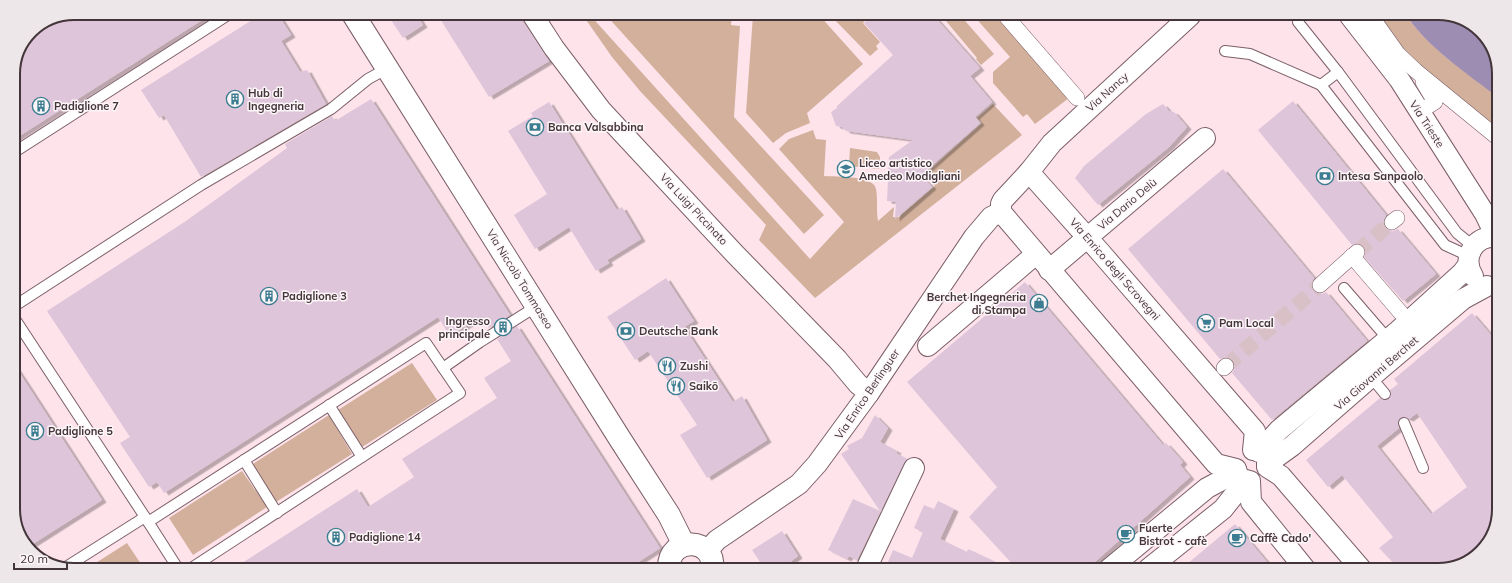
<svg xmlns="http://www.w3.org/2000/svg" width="1512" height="583" font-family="Mulish,sans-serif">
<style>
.green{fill:#d2b09b}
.water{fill:#9d8db3}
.building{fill:#dec5da;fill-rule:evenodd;filter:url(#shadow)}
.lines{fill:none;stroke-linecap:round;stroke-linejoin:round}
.pedestrian-tunnel{stroke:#d9c0c7;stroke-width:15;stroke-dasharray:15 8;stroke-linecap:butt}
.service-casing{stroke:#7c5f68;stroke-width:12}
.pedestrian-casing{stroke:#7c5f68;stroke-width:16}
.minor-casing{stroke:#7c5f68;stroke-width:22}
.tertiary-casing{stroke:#7c5f68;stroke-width:24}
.service{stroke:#fff;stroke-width:10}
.pedestrian{stroke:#fff;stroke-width:15}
.minor{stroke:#fff;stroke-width:20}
.tertiary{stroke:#fff;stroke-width:22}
.labels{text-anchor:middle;stroke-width:3;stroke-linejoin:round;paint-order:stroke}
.street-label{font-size:11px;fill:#433539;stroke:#fdf6f8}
.poi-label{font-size:11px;font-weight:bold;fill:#433539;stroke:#fdf6f8;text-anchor:start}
.rim{fill:none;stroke:#433539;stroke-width:2}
</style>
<defs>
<filter id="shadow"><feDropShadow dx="4.5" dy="2.5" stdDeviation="0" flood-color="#0004"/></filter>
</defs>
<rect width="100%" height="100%" fill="#fee3eb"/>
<g class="green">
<path d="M 582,14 L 589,14 L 810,259 L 844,222 L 779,149 L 789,139 L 813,130 L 816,139 L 826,140 L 824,176 C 836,177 874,175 876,189 C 878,200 876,211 878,221 L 894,207 L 893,217 L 899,217 L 935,186 L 925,174 L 982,123 L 977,118 L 993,104 L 1022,135 L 815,298 L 759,240 L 766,225 L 640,91 L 612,57 Z"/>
<path d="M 605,14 L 732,15 L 731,25 L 740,26 L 734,117 L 824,215 L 804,234 Z"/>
<path d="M 753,15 L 819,15 L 863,64 L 807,113 L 810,123 L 786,133 L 773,143 L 746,113 Z"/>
<path d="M 830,15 L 866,15 L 868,17 L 863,23 L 880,42 L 876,46 L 878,49 L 870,56 Z"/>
<path d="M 941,15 L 960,15 L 994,54 L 981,65 L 976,59 L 977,58 Z"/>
<path d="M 973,15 L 997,15 L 1069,98 L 1035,124 L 1027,114 L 1023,117 L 993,83 L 993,72 L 1010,57 Z"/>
<path d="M 1376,16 L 1407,16 C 1426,46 1470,75 1499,98 L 1498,130 L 1401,52 Z"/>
<path d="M 850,148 L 877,152 L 880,157 L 879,169 L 849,166 Z"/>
<path d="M 412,363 L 437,400 L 362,447 L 338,410 Z"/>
<path d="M 329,415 L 352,454 L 276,502 L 253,464 Z"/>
<path d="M 242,471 L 267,507 L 193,555 L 169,518 Z"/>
<path d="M 127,543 L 143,567 L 91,567 L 91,566 Z"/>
</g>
<path class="water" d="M 1407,16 L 1458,16 L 1486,37 L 1499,70 L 1499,98 C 1470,76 1426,46 1407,16 Z"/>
<g class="building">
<path d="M 74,13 L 213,13 L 13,140 L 13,71 L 31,31 Z"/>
<path d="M 263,13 L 277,13 L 291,35 L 281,41 L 300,72 L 307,70 L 326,104 L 201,177 L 164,115 L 159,118 L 141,90 Z"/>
<path d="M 387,14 L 416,14 L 423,25 L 403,38 Z"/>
<path d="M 437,14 L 521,14 L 522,20 L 549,61 L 489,97 Z"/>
<path d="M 874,15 L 933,15 L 980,68 L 970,76 L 992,102 L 975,117 L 980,123 L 921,175 L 932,187 L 895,219 L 896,202 L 887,201 L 889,157 L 913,140 L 846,131 L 842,127 L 836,126 L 831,112 L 837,108 L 837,106 L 893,55 L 864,23 Z"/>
<path d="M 371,99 L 510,315 L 489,328 L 481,316 L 450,336 L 438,317 L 164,493 L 157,482 L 149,487 L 120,443 L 130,437 L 47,311 L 186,221 L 287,148 L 285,144 L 332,116 L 335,121 Z"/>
<path d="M 1293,101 L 1386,215 L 1383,223 L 1385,228 L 1393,231 L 1398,229 L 1436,274 L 1403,301 L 1364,257 L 1366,251 L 1364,246 L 1359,243 L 1352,245 L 1258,130 Z"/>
<path d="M 549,102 L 617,210 L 622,207 L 641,239 L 607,260 L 609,263 L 596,271 L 569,227 L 535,249 L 514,215 L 547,194 L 508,131 L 533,116 L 531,113 Z"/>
<path d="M 1163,104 L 1169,111 L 1174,112 L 1187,127 L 1169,147 L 1098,205 L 1075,178 L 1084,166 L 1146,114 Z"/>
<path d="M 1223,169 L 1314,278 L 1311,283 L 1313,291 L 1318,294 L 1322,294 L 1326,292 L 1367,341 L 1272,420 L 1232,373 L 1235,368 L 1233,360 L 1228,357 L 1220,359 L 1128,249 Z"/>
<path d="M 666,278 L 694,321 L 684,327 L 733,402 L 742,396 L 767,440 L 707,478 L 680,435 L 697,425 L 648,351 L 635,360 L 607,317 Z"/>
<path d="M 1025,282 L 1163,445 L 1166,443 L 1183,462 L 1180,465 L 1190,477 L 1087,569 L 1017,569 L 969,517 L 997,487 L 907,382 Z"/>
<path d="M 1472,313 L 1497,342 L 1496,529 L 1472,560 L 1438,570 L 1400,570 L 1379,548 L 1393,537 L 1342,475 L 1328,487 L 1306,460 L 1380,398 L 1386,400 L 1389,399 L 1391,396 L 1390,390 L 1398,384 L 1394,379 ZM 1417,413 L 1467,487 L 1431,514 L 1377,446 L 1399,428 L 1398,423 L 1399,419 L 1404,417 L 1409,419 Z"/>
<path d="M 517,326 L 660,548 L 629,568 L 236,567 L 357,489 L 368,507 L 414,477 L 402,459 L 497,398 L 484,378 L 511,361 L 497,339 Z"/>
<path d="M 13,363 L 102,500 L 28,547 L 26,546 L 13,513 Z"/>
<path d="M 875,415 L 888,428 L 880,442 L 897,451 L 896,453 L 907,459 L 904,463 L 857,560 L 849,556 L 847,559 L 828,550 L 853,499 L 880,511 L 841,454 L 849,449 L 847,446 L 862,438 Z"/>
<path d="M 938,501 L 954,509 L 940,539 L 967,552 L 968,549 L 1011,569 L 885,569 L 893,550 L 912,558 L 923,532 L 914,528 L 924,505 L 934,509 Z"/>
<path d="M 1235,524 L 1267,562 L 1259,570 L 1181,569 Z"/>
<path d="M 782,531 L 798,556 L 791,561 L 794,566 L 764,568 L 752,550 Z"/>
</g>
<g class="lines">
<g class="pedestrian-tunnel">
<path d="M 1357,252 L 1392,222"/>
<path d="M 1226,366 L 1320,285"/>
</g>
<defs>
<g id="service">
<path d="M 1298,22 L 1338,72 L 1457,233 L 1473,246"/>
<path d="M 1225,51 L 1250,54 L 1321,85"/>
<path d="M 1338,72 L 1321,85 L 1445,245 L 1469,256"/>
<path d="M 13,153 L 231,13"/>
<path d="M 1344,288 L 1388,339"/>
<path d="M 13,307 L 201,185 L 331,109 L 368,79 L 388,68"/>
<path d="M 13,316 L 145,517 L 66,567"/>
<path d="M 443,368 L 480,342 L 537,306"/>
<path d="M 1371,377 L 1385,394"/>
<path d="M 329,405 L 362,457"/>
<path d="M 1404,423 L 1423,468"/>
<path d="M 244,460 L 277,513"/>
<path d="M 145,517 L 177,567"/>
<path d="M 148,522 L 426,343 L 460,393 L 193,567"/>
</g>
<g id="pedestrian">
<path d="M 1005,15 L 1077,98"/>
<path d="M 1371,16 L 1398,54 L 1416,71 L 1498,138"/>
<path d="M 1419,112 L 1435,102 L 1423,82"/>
<path d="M 1392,222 L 1397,218"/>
<path d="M 1352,256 L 1401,313"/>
<path d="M 1320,285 L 1357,252"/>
<path d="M 1224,368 L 1226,366"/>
</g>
<g id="minor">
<path d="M 532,14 L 554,48 L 601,110 L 734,253 L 837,359 L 858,384 L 869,393"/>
<path d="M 1190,16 L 1052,143 L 1029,172 L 1003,200 L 1001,204 L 1001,212 L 1216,464 L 1236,469"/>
<path d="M 1350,16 L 1399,79 L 1485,214 L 1496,237"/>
<path d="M 1029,172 L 1101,253 L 1255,431 L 1253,450"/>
<path d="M 1049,270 L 1205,138"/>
<path d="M 1473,276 C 1461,257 1475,234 1498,237"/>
<path d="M 928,346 L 1036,254"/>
<path d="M 1259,452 L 1279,430 L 1398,331 L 1462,273 L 1468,265"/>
<path d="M 1267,464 L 1292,446 L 1371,377 L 1463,299 L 1487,286"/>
<path d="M 1267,467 L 1281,476 L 1362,570"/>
<path d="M 1250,481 L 1251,502 L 1306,570"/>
<path d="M 707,551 L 717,540 L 799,484 L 817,464 L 869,393 L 974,237 L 991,217 L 1001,212"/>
<path d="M 866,569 L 914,468"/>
<path d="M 1109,569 L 1207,488 L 1237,472"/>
<path d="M 1148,569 L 1223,509 L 1246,480"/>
</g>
<g id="tertiary">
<path d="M 353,14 L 620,439 L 669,515 L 684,545"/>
<path d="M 669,568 C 668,535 716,538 712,568"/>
</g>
</defs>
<use href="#service" class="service-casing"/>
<use href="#pedestrian" class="pedestrian-casing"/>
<use href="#minor" class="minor-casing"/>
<use href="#tertiary" class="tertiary-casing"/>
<use href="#service" class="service"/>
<use href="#pedestrian" class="pedestrian"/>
<use href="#minor" class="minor"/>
<use href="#tertiary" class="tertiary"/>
</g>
<defs>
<symbol id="building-ring" viewBox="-11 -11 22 22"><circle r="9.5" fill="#fdf6f8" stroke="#3d7d91" stroke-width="1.5"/><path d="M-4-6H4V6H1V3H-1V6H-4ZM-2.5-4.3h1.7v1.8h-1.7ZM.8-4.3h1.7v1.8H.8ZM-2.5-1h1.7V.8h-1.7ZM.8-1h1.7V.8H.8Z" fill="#3d7d91"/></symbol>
<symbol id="bank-ring" viewBox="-11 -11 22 22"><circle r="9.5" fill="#fdf6f8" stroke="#3d7d91" stroke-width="1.5"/><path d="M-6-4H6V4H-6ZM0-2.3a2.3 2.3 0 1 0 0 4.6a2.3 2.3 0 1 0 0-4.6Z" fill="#3d7d91"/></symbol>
<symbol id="school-ring" viewBox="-11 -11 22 22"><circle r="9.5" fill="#fdf6f8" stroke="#3d7d91" stroke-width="1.5"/><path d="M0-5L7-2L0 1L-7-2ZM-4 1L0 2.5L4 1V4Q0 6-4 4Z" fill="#3d7d91"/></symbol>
<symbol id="shop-ring" viewBox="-11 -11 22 22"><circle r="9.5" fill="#fdf6f8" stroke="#3d7d91" stroke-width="1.5"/><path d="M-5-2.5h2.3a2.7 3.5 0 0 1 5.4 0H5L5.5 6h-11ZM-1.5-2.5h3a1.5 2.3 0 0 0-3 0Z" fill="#3d7d91"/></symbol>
<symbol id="supermarket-ring" viewBox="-11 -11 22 22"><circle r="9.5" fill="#fdf6f8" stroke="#3d7d91" stroke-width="1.5"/><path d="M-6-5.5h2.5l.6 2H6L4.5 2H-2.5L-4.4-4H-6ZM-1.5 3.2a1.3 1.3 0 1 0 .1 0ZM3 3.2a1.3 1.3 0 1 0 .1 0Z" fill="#3d7d91"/></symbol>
<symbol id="restaurant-ring" viewBox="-11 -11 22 22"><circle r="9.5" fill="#fdf6f8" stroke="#3d7d91" stroke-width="1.5"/><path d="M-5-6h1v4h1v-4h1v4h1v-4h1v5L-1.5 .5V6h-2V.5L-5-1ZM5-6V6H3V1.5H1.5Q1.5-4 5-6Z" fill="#3d7d91"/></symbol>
<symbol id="cafe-ring" viewBox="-11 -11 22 22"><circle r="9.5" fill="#fdf6f8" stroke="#3d7d91" stroke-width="1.5"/><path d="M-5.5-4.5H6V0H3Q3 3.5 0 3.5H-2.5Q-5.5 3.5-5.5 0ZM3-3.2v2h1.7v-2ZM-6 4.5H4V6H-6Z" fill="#3d7d91"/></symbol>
</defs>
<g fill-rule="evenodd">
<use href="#building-ring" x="225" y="89" width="20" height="20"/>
<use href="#building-ring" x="31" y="96" width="20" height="20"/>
<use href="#bank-ring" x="525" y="117" width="20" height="20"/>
<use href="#school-ring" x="836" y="159" width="20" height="20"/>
<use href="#bank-ring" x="1315" y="166" width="20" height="20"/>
<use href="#building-ring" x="259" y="286" width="20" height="20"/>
<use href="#shop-ring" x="1029" y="293" width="20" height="20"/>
<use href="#supermarket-ring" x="1196" y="313" width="20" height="20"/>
<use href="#building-ring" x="493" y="317" width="20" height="20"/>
<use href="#bank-ring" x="616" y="321" width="20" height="20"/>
<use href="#restaurant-ring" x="657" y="356" width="20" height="20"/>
<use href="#restaurant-ring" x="666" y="376" width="20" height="20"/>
<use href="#building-ring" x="25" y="421" width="20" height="20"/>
<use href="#cafe-ring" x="1116" y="524" width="20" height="20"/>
<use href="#building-ring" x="326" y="527" width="20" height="20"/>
<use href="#cafe-ring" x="1227" y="528" width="20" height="20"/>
</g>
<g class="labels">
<g class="street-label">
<text transform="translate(1107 92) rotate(-42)" y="4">Via Nancy</text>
<text transform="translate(1427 124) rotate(57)" y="4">Via Trieste</text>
<text transform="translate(1127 204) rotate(-40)" y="4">Via Dario Delù</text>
<text transform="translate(694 209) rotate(47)" y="4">Via Luigi Piccinato</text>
<text transform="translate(1115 269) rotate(49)" y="4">Via Enrico degli Scrovegni</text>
<text transform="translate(520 279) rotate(58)" y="4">Via Niccolò Tommaseo</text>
<text transform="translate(1376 373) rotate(-41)" y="4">Via Giovanni Berchet</text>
<text transform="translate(867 394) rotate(-56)" y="4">Via Enrico Berlinguer</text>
</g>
<g class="poi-label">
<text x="248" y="97">Hub di<tspan x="248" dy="13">Ingegneria</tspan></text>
<text x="54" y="110">Padiglione 7</text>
<text x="548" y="131">Banca Valsabbina</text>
<text x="859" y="167">Liceo artistico<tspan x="859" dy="13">Amedeo Modigliani</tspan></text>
<text x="1338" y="180">Intesa Sanpaolo</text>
<text x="282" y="300">Padiglione 3</text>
<text x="1026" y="301" text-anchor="end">Berchet Ingegneria<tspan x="1026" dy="13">di Stampa</tspan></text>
<text x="490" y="325" text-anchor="end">Ingresso<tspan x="490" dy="13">principale</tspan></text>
<text x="1219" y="327">Pam Local</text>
<text x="639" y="335">Deutsche Bank</text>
<text x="680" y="370">Zushi</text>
<text x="689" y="390">Saikō</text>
<text x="48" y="435">Padiglione 5</text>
<text x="1139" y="532">Fuerte<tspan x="1139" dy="13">Bistrot - cafè</tspan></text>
<text x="349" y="541">Padiglione 14</text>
<text x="1250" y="542">Caffè Cado'</text>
</g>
</g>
<path d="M0 0H1512V583H0ZM74 20H1438A54 54 0 0 1 1492 74V509A54 54 0 0 1 1438 563H74A54 54 0 0 1 20 509V74A54 54 0 0 1 74 20Z" fill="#eee7e9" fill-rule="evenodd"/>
<path class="rim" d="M74 20H1438A54 54 0 0 1 1492 74V509A54 54 0 0 1 1438 563H74A54 54 0 0 1 20 509V74A54 54 0 0 1 74 20Z"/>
<path d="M14 563v6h53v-6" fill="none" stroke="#433539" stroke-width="2"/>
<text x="20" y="563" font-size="12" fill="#433539" stroke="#fdf6f8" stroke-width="3" paint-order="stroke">20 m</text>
</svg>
